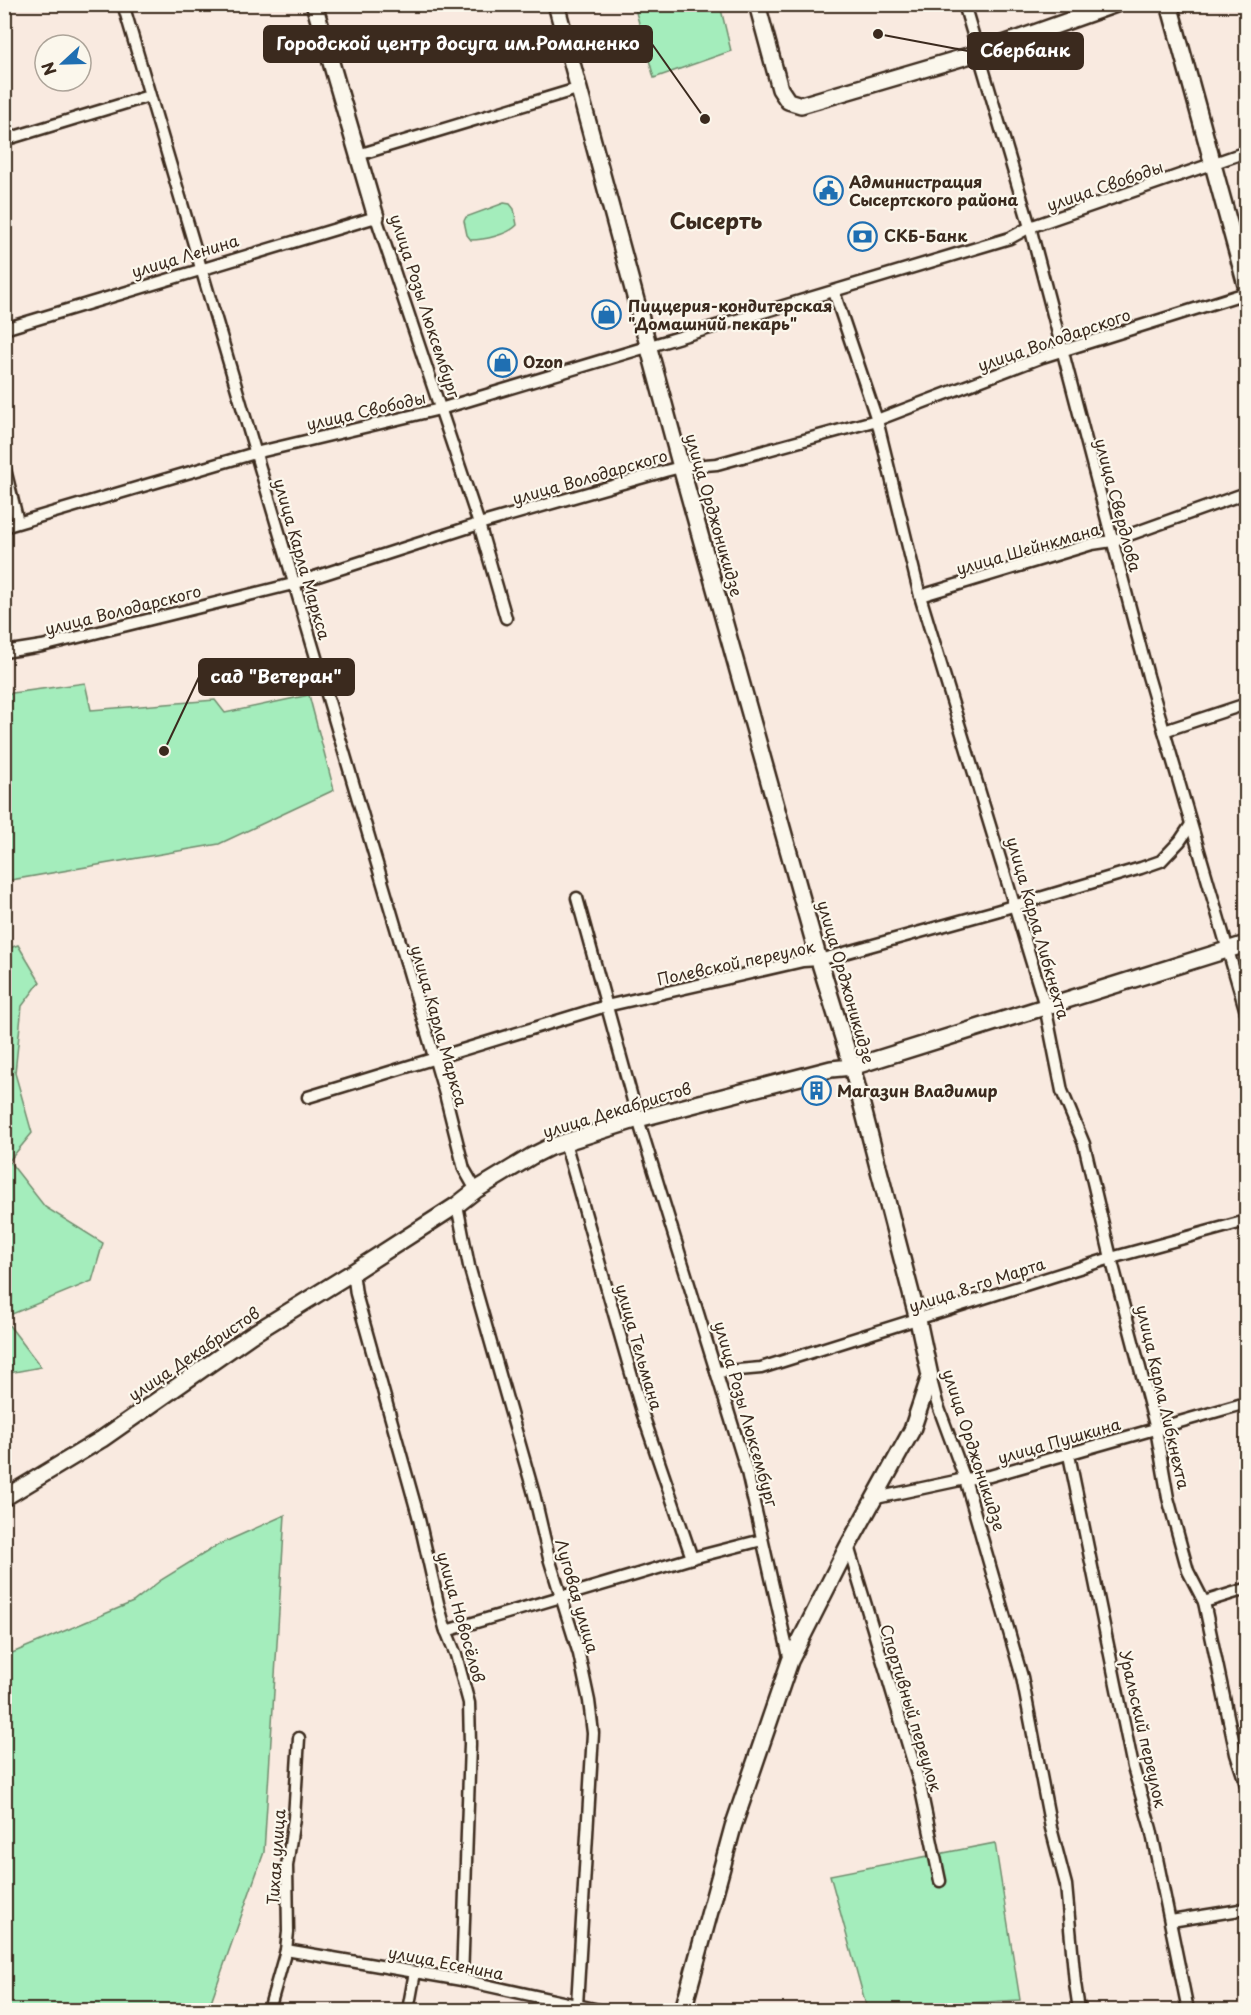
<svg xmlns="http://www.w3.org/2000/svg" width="1251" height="2015" font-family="'Playpen Sans',sans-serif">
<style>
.green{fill:#a4edbc;stroke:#708c6d;stroke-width:1.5}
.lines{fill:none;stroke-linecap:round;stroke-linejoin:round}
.street-casing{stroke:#3b2a1e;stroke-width:15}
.secondary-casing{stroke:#3b2a1e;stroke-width:20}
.street{stroke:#fbf7ec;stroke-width:10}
.secondary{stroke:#fbf7ec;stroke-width:15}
.labels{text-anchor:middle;stroke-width:4.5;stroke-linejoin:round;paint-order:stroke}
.poi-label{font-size:16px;font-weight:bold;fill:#3b2a1e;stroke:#fbf7ec;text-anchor:start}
.street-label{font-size:16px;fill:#3b2a1e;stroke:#fbf7ec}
.district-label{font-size:22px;font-weight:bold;fill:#3b2a1e;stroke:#fbf7ec}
.leader{fill:none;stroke:#3b2a1e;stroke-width:2}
.callout-dot{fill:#3b2a1e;stroke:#fbf7ec;stroke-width:2}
.callout{fill:#3b2a1e;stroke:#3b2a1e;stroke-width:2}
.callout-label{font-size:18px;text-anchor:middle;font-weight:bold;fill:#fff}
</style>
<rect width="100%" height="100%" fill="#f9eae0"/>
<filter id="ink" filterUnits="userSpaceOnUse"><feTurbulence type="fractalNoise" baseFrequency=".0167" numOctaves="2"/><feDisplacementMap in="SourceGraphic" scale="12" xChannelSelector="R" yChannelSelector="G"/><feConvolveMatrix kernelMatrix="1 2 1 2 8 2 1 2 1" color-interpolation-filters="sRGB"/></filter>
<g filter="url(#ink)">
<g class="green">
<path d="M 634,5 L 720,5 L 731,51 L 654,78 Z"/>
<path d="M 504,203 L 510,204 L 514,209 L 517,225 C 508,235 483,240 471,240 L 467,235 L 464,221 L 466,217 Z"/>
<path d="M 85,683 L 91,710 L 215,700 L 225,713 L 309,695 L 334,790 L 219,844 L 5,881 L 5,694 Z"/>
<path d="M 18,945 L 40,982 L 22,1006 L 15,1073 L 32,1133 L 9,1161 L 45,1207 L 103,1243 L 92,1281 L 5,1317 L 4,950 Z"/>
<path d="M 5,1320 L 41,1367 L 9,1373 L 5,1372 Z"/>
<path d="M 285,1515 L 264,1852 L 208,2010 L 5,2010 L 5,1656 L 133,1602 L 161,1580 L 218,1545 Z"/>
<path d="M 995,1843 L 1020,2000 L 867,2009 L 830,1875 Z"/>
</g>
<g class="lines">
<defs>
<g id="street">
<path d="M 123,4 L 445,1094 L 464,1169 L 476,1190"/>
<path d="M 964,4 L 1030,227 L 1148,676 L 1246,1012"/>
<path d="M 4,140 L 149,96"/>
<path d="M 358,155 L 577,89"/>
<path d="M 834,292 L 877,420 L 920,596 L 1045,1006 L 1062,1091 L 1084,1144 L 1111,1258 L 1156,1429 L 1168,1498 L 1188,1571 L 1204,1602 L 1236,1754 L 1246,1785"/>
<path d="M 4,329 L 376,217 L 479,524 L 506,618"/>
<path d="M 4,465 L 18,522"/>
<path d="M 4,527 L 255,453 L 440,409 L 1010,238 L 1030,227 L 1246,152"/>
<path d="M 920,596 L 1092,544 L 1112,541 L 1246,493"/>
<path d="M 4,652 L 42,646 L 293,584 L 479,524 L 665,471 L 681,467 L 717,464 L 877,420 L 1042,357 L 1246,293"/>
<path d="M 1164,731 L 1246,704"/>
<path d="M 577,898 L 638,1119 L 747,1472 L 790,1661"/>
<path d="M 308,1097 L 606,1006 L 803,961 L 819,960 L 996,911 L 1141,868 L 1161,861 L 1180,841 L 1190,826"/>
<path d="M 565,1142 L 642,1412 L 692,1558"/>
<path d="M 457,1205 L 469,1266 L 534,1494 L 549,1558 L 579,1654 L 589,1701 L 593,1733 L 577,2005"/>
<path d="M 353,1272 L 356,1294 L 419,1519 L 438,1603 L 445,1628 L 456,1655 L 469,1703 L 470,1744 L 462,1980"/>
<path d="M 716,1372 L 761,1368 L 1111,1258 L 1246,1221"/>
<path d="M 930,1376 L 937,1403 L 965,1479 L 1022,1677 L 1051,1828 L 1066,1885 L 1075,1983 L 1079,2010"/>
<path d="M 1069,1455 L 1133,1767 L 1151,1829 L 1188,2010"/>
<path d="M 876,1498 L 965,1479 L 990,1476 L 1246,1403"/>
<path d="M 848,1546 L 920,1785 L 940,1881"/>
<path d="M 1204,1602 L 1246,1589"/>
<path d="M 446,1631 L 692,1558 L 762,1540"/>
<path d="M 1171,1921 L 1246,1909"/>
<path d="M 286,1950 L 462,1980 L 599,2010"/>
<path d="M 269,2010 L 286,1950 L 288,1932 L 287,1866 L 294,1818 L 299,1738"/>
<path d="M 408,2010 L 415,1972"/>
</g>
<g id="secondary">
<path d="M 314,4 L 376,217"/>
<path d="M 556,4 L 681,467 L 819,960 L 852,1067 L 918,1320 L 930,1376 L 912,1430 L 848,1546 L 790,1661 L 733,1827 L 683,2010"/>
<path d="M 757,4 L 780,89 L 788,101 L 801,105 L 978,53 L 1116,4"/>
<path d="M 1169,4 L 1246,285"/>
<path d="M 4,1498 L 102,1439 L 251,1335 L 353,1272 L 457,1205 L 476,1190 L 532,1156 L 550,1147 L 638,1119 L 831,1069 L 852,1067 L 1246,944"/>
</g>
</defs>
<use href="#street" class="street-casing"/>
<use href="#secondary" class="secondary-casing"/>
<use href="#street" class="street"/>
<use href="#secondary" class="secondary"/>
</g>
</g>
<defs>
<symbol id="civic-ring" viewBox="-11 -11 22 22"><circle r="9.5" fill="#fbf7ec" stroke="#1f6fb2" stroke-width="1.5"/><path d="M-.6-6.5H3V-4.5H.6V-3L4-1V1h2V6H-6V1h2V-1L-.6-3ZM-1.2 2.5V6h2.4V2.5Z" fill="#1f6fb2"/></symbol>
<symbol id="bank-ring" viewBox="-11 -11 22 22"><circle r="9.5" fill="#fbf7ec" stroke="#1f6fb2" stroke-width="1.5"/><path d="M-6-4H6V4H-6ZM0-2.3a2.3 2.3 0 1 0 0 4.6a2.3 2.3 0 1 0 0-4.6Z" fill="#1f6fb2"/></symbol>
<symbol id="shop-ring" viewBox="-11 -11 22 22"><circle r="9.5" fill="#fbf7ec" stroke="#1f6fb2" stroke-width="1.5"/><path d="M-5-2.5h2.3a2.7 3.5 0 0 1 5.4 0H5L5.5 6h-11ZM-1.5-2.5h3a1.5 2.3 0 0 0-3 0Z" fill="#1f6fb2"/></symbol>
<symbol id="building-ring" viewBox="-11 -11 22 22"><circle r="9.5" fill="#fbf7ec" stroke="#1f6fb2" stroke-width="1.5"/><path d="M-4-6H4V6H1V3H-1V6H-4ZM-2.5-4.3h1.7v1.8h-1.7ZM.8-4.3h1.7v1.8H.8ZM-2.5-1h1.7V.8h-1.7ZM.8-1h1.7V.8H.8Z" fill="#1f6fb2"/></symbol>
</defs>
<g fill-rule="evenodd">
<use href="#civic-ring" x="812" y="174" width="33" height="33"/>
<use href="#bank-ring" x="846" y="220" width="33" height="33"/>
<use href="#shop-ring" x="590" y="298" width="33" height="33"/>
<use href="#shop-ring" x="486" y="346" width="33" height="33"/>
<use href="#building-ring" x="800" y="1074" width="33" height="33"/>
</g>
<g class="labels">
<g class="poi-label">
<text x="849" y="188">Администрация<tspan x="849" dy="18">Сысертского района</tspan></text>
<text x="884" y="242">СКБ-Банк</text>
<text x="628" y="312">Пиццерия-кондитерская<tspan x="628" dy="18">"Домашний пекарь"</tspan></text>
<text x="523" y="368">Ozon</text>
<text x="837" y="1097">Магазин Владимир</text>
</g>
<g class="street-label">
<text transform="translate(1105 186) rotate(-19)" y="6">улица Свободы</text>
<text transform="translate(185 256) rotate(-17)" y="6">улица Ленина</text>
<text transform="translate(425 306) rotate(72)" y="6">улица Розы Люксембург</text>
<text transform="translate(1054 340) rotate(-19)" y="6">улица Володарского</text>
<text transform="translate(366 411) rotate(-13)" y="6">улица Свободы</text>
<text transform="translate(590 477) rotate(-16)" y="6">улица Володарского</text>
<text transform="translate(1118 505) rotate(75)" y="6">улица Свердлова</text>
<text transform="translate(714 515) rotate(74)" y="6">улица Орджоникидзе</text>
<text transform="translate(1028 549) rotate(-16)" y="6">улица Шейнкмана</text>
<text transform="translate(302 559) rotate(74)" y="6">улица Карла Маркса</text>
<text transform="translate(123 610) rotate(-14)" y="6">улица Володарского</text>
<text transform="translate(1038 928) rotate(74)" y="6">улица Карла Либкнехта</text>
<text transform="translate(736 963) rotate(-12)" y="6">Полевской переулок</text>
<text transform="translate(846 982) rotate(74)" y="6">улица Орджоникидзе</text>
<text transform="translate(439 1026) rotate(74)" y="6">улица Карла Маркса</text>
<text transform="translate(617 1110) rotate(-17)" y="6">улица Декабристов</text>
<text transform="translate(977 1285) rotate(-18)" y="6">улица 8-го Марта</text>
<text transform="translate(639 1347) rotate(74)" y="6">улица Тельмана</text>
<text transform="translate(194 1354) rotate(-34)" y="6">улица Декабристов</text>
<text transform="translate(1163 1397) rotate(77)" y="6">улица Карла Либкнехта</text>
<text transform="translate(746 1414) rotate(74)" y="6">улица Розы Люксембург</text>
<text transform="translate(1059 1441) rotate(-16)" y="6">улица Пушкина</text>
<text transform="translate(974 1450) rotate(72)" y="6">улица Орджоникидзе</text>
<text transform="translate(577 1596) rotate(74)" y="6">Луговая улица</text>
<text transform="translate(461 1617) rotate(74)" y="6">улица Новосёлов</text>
<text transform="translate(911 1708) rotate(73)" y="6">Спортивный переулок</text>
<text transform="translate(1143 1729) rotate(77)" y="6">Уральский переулок</text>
<text transform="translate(276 1857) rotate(-86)" y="6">Тихая улица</text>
<text transform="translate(446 1963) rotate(11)" y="6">улица Есенина</text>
</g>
<g class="district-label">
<text x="716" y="229">Сысерть</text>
</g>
</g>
<path class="leader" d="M705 119L652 44M878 34L968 51M164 751L199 677"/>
<g class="callout-dot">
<circle cx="705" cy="119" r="6"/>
<circle cx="878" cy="34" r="6"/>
<circle cx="164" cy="751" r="6"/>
</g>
<g class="callout">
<rect x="264" y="26" width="388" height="36" rx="6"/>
<rect x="968" y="33" width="115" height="36" rx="6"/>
<rect x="199" y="659" width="155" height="36" rx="6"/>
</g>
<g class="callout-label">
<text x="458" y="50">Городской центр досуга им.Романенко</text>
<text x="1025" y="57">Сбербанк</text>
<text x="276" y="683">сад "Ветеран"</text>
</g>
<rect width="1251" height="2015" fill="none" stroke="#fbf7ec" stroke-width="24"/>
<rect x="12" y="12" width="1227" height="1991" fill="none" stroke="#3b2a1e" stroke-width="2" filter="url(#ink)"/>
<g transform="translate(63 63) rotate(248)"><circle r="28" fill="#fbf7ec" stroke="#aea59a" stroke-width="1.5"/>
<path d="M0-4.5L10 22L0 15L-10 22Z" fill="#1f6fb2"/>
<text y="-9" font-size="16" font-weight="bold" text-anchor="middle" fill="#3b2a1e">N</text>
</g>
</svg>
